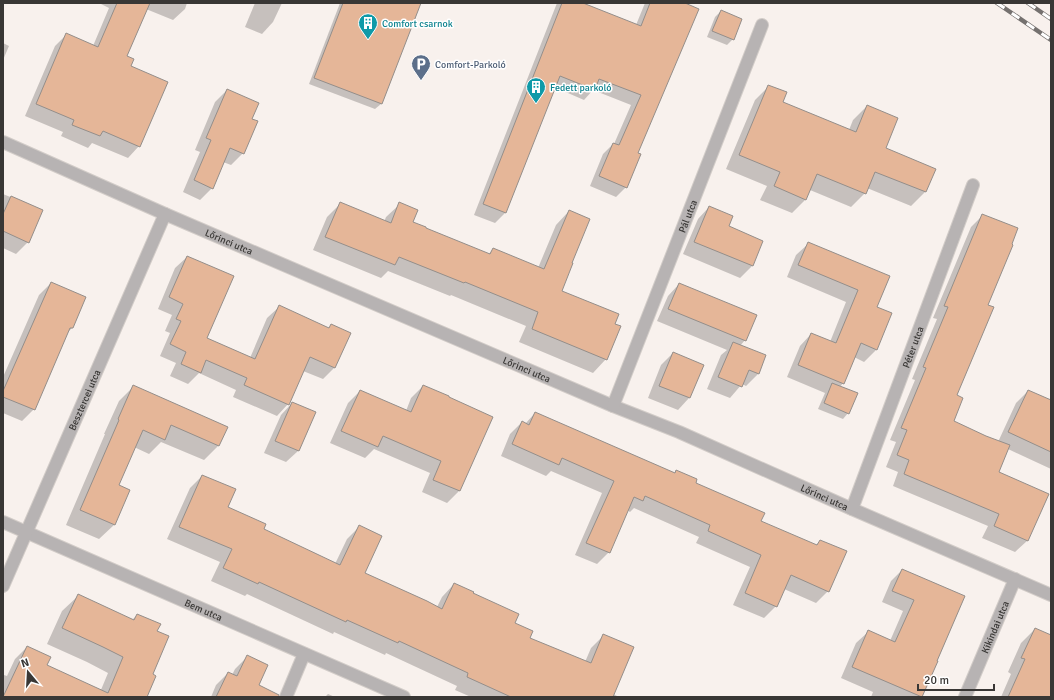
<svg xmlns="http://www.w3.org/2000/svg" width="1054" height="700" font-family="Signika,sans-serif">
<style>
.shadow{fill:#0003}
.building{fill:#e5b698;stroke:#948e8a}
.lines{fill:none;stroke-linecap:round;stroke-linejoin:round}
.street-casing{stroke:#d2ccc8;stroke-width:14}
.street{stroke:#b7b3b3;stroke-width:12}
.rail-casing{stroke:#75716f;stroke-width:4.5}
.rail{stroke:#fff;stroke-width:3;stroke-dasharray:9;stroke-linecap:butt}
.labels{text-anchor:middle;stroke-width:3;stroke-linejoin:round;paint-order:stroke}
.culture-label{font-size:10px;fill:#0d838f;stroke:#fff;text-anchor:start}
.service-label{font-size:10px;fill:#4e5e75;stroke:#fff;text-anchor:start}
.street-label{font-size:10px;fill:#393735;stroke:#fff}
</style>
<rect width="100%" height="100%" fill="#f8f1ed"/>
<g class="shadow">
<path d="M 99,3 L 187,3 L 185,9 L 173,20 L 146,9 L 125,57 L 130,66 L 139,146 L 128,158 L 92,143 L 88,148 L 61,136 L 63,132 L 25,116 L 55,46 L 66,35 L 93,46 L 109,8 Z"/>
<path d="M 255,3 L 282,3 L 273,22 L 262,34 L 245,27 Z"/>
<path d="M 340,3 L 420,3 L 381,104 L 375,109 L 309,84 Z"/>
<path d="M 557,3 L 588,3 L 587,5 L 636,25 L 645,3 L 682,3 L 626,187 L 616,197 L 590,186 L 603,154 L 613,144 L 614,144 L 631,105 L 593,90 L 584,100 L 554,87 L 505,213 L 495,223 L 474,215 Z"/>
<path d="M 721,11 L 733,39 L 727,45 L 707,37 L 715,17 Z"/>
<path d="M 3,43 L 9,46 L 3,60 Z"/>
<path d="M 769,86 L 782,102 L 849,130 L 853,120 L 867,106 L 885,149 L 934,169 L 925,192 L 911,206 L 867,188 L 865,193 L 851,207 L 810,190 L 806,199 L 792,213 L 760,200 L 767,186 L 726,169 L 755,100 Z"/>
<path d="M 227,90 L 251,120 L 243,153 L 231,165 L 223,162 L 212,188 L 200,200 L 183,192 L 200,152 L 195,150 L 215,102 Z"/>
<path d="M 3,194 L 42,210 L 28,242 L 16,254 L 3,248 Z"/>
<path d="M 340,204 L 384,222 L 386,217 L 400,204 L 412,223 L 488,255 L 493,249 L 538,268 L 556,225 L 569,211 L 560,291 L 614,324 L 606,359 L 593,373 L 519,342 L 526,326 L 451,295 L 450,296 L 388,271 L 381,278 L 313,250 L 327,217 Z"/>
<path d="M 709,207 L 727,227 L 762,242 L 752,266 L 740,278 L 683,254 L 698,219 Z"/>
<path d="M 983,215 L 987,306 L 956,396 L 952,421 L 998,442 L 1016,403 L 1028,391 L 1051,401 L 1051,469 L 1008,449 L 998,472 L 1048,495 L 1027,541 L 1015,552 L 982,538 L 988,526 L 893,486 L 898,472 L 886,467 L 896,442 L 890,440 L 915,380 L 912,379 L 937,319 L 933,318 L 971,227 Z"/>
<path d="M 808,244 L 889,277 L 876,308 L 891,314 L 876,350 L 864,362 L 854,357 L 843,383 L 840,387 L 848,413 L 843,419 L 818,409 L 825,393 L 787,377 L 800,346 L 811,334 L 830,342 L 846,302 L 787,277 L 796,255 Z"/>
<path d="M 187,257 L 206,339 L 250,358 L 267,318 L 279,307 L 328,328 L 331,326 L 349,333 L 334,368 L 323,379 L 303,371 L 288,404 L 277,416 L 233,397 L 236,390 L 199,373 L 188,384 L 170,376 L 176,363 L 160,356 L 170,333 L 165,331 L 172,315 L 158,309 L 175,268 Z"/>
<path d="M 51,283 L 72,328 L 67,333 L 34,409 L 22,421 L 3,413 L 3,377 L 39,295 Z"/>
<path d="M 679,284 L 745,340 L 740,346 L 765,356 L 758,374 L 746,386 L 742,384 L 730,398 L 707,389 L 721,355 L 727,350 L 657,321 L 668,296 Z"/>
<path d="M 673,353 L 689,398 L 678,410 L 648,398 L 661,365 Z"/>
<path d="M 423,386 L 491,417 L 459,491 L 447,503 L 422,492 L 430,473 L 374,449 L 365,458 L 330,443 L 348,403 L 360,391 L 406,411 L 411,398 Z"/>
<path d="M 133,387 L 226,428 L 218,446 L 204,460 L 161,442 L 149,454 L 134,447 L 118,485 L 129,490 L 114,525 L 99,539 L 66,525 L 105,434 L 104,434 L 119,401 Z"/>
<path d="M 292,403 L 298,451 L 286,462 L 264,453 L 281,415 Z"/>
<path d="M 535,413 L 674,474 L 676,471 L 694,483 L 760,522 L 815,546 L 820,541 L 828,591 L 816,603 L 784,589 L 776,606 L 764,618 L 733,605 L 750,567 L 696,543 L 699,537 L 634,508 L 630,512 L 627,510 L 609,552 L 597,564 L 575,555 L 602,493 L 551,471 L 546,476 L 501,456 L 510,434 L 522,422 L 525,424 Z"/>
<path d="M 202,476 L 227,507 L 262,530 L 335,564 L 347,539 L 359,527 L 364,574 L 437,607 L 442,597 L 454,584 L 514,623 L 528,639 L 585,662 L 591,648 L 603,636 L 613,694 L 619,697 L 471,697 L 455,690 L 457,686 L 386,653 L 385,655 L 334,632 L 333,634 L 247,594 L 245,596 L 211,581 L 220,562 L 167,539 L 190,488 Z"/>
<path d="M 902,570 L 964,597 L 921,697 L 871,697 L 873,692 L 841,678 L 856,643 L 868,632 L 890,641 L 903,611 L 882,602 L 891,581 Z"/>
<path d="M 78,596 L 132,620 L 137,615 L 156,631 L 146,697 L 98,697 L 108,673 L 87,662 L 47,644 L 62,611 Z"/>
<path d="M 1035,629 L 1051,636 L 1051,697 L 1001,697 L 1011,674 L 1008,672 L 1021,643 Z"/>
<path d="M 27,647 L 46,666 L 71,697 L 3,697 L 3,676 L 4,675 L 7,676 L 15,659 Z"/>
<path d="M 247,657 L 252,697 L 211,697 L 216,685 L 228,673 L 232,675 L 235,669 Z"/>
<path d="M 328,694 L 335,697 L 325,697 Z"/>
</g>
<g class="building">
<path d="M 117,3 L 150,3 L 127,56 L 134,59 L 131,66 L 168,82 L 140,147 L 103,131 L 100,136 L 72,125 L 74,120 L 36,104 L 66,33 L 98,47 Z"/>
<path d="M 343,3 L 421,3 L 382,104 L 314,78 Z"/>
<path d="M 562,3 L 583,3 L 641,26 L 650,3 L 685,3 L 699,9 L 638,153 L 641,154 L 627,188 L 599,176 L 613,143 L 619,145 L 641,95 L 599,79 L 595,90 L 560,76 L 506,213 L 483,204 Z"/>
<path d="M 721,10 L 742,19 L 734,40 L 712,31 Z"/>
<path d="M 768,85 L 787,92 L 783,102 L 856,132 L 867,105 L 898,118 L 886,148 L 936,169 L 926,192 L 875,172 L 866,194 L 817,174 L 806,200 L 774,186 L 780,172 L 739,155 Z"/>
<path d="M 227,89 L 259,103 L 252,119 L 258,121 L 244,154 L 230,148 L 213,189 L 194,180 L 211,140 L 206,138 Z"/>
<path d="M 11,196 L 43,210 L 29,243 L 3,231 L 3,214 Z"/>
<path d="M 340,202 L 391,223 L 399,202 L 418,210 L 413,222 L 426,227 L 426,228 L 490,254 L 493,248 L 544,269 L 569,210 L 590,219 L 572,263 L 573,263 L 562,291 L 619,314 L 615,324 L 621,326 L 607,360 L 532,329 L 538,312 L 465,282 L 464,283 L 399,257 L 395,265 L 325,237 Z"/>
<path d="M 709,206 L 733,216 L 729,226 L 763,241 L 753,266 L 694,242 Z"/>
<path d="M 982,214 L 1018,228 L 1012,244 L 1013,245 L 988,305 L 994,307 L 957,395 L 963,398 L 954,421 L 986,436 L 1010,445 L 999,472 L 1049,494 L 1028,541 L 994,526 L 999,514 L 904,474 L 909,460 L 897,455 L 907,430 L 901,428 L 926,368 L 923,367 L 948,307 L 944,306 Z"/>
<path d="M 808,242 L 890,276 L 877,307 L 892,313 L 877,350 L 861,343 L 844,384 L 798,365 L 811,333 L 836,343 L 858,290 L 798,265 Z"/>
<path d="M 187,256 L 234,276 L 207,338 L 255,359 L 279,305 L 329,328 L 331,324 L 351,333 L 335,368 L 310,357 L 289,405 L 244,385 L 247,378 L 206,360 L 201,373 L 181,364 L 186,352 L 170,344 L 181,321 L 176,319 L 183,304 L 169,297 Z"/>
<path d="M 51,282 L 86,297 L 73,328 L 70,328 L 35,410 L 3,397 L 3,391 Z"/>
<path d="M 679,283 L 757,315 L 746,341 L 668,309 Z"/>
<path d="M 733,342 L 766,355 L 759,374 L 749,370 L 742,387 L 718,377 Z"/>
<path d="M 673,352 L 704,365 L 690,398 L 659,386 Z"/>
<path d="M 832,383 L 858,393 L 849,414 L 824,403 Z"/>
<path d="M 133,385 L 228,427 L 219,446 L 171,425 L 165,440 L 143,430 L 119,485 L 130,490 L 115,525 L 80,510 L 119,420 L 118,419 Z"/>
<path d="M 423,385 L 449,396 L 449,397 L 493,417 L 460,491 L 433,480 L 441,461 L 383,436 L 378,447 L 341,431 L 360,390 L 411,412 Z"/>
<path d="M 1028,390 L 1051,400 L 1051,452 L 1008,432 Z"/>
<path d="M 292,402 L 316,412 L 299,451 L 275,441 Z"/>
<path d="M 535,412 L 675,473 L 676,470 L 697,479 L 696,483 L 765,513 L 761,521 L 817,545 L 820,540 L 847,551 L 829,592 L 791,575 L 777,607 L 745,593 L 761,555 L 708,531 L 710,525 L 645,496 L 643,501 L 634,497 L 610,553 L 586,543 L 614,481 L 562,458 L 559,465 L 512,444 L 522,421 L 529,425 Z"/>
<path d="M 202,475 L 236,489 L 228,507 L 266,524 L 264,529 L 340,565 L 359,525 L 382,536 L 365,573 L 427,601 L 442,609 L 454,583 L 474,592 L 473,593 L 519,614 L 515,623 L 533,631 L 530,638 L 591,663 L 603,634 L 634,647 L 613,697 L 511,697 L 467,677 L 468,673 L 399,641 L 398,643 L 347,620 L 346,622 L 259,582 L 258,584 L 223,568 L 232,549 L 179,527 Z"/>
<path d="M 902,569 L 965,596 L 937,661 L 938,661 L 922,697 L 852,667 L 868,630 L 895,642 L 914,600 L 892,591 Z"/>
<path d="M 78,594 L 134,620 L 137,614 L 161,624 L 157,631 L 169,636 L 153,674 L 156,676 L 147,697 L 3,697 L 27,646 L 51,657 L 47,665 L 108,693 L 123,657 L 103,647 L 62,628 Z"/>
<path d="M 1035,628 L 1051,635 L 1051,697 L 1008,697 L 1025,659 L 1021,658 Z"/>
<path d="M 247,655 L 268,665 L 259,685 L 279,695 L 279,697 L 216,697 L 228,672 L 237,676 Z"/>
</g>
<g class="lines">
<defs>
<g id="street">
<path id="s1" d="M 3,142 L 165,214 L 613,406 L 679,432 L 852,509 L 1051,595"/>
<path id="s2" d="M 613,406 L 762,25"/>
<path id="s3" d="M 852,509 L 973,185"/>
<path id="s4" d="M 3,522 L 404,697"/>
<path id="s5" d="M 3,586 L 165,214"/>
<path d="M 286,697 L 304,654"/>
<path id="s6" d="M 965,697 L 1015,579"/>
</g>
</defs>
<use href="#street" class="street-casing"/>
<use href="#street" class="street"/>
<defs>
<g id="rail">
<path d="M 997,3 L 1051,40"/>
<path d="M 1028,3 L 1051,19"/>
</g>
</defs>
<use href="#rail" class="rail-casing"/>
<use href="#rail" class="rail"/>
</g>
<defs>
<symbol id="building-pin" viewBox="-11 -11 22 30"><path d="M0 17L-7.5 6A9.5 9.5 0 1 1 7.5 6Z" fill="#0f9aa8" stroke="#fff"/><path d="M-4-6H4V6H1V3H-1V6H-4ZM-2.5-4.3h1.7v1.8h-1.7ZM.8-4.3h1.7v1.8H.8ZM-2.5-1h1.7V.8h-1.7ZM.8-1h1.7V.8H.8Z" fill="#fff"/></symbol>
<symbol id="parking-pin" viewBox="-11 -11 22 30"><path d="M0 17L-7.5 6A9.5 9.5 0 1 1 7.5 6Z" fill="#5c6f8a" stroke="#fff"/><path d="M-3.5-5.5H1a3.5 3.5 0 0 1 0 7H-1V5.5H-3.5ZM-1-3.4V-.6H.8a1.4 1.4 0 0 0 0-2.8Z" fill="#fff"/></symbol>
</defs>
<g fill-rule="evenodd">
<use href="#building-pin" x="357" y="12" width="22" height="30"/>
<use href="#parking-pin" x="410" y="53" width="22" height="30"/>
<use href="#building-pin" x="525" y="76" width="22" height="30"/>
</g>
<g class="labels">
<g class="culture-label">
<text x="382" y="27">Comfort csarnok</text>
<text x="550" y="91">Fedett parkoló</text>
</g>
<g class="service-label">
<text x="435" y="68">Comfort-Parkoló</text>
</g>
<g class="street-label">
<text dy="4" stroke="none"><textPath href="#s2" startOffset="204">Pál utca</textPath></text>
<text dy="4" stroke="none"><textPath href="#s1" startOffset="247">Lőrinci utca</textPath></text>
<text dy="4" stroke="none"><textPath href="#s3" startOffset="173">Péter utca</textPath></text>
<text dy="4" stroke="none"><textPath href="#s1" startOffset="571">Lőrinci utca</textPath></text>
<text dy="4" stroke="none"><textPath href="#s5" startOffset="203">Besztercei utca</textPath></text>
<text dy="4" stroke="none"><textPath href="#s1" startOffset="895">Lőrinci utca</textPath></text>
<text dy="4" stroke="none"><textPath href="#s4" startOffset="219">Bem utca</textPath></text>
<text dy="4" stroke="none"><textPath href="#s6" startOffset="76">Kikindai utca</textPath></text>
</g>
</g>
<rect width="1054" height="700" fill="none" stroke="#393735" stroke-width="8"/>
<g transform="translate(28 672) rotate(342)" stroke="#ffffff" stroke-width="3" paint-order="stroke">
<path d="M0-3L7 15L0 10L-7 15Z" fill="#393735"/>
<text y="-6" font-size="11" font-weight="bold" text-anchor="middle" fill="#393735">N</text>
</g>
<path d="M918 684v6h76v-6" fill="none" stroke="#393735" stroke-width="2"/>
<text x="924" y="684" font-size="12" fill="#393735" stroke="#ffffff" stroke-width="3" paint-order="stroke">20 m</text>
</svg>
